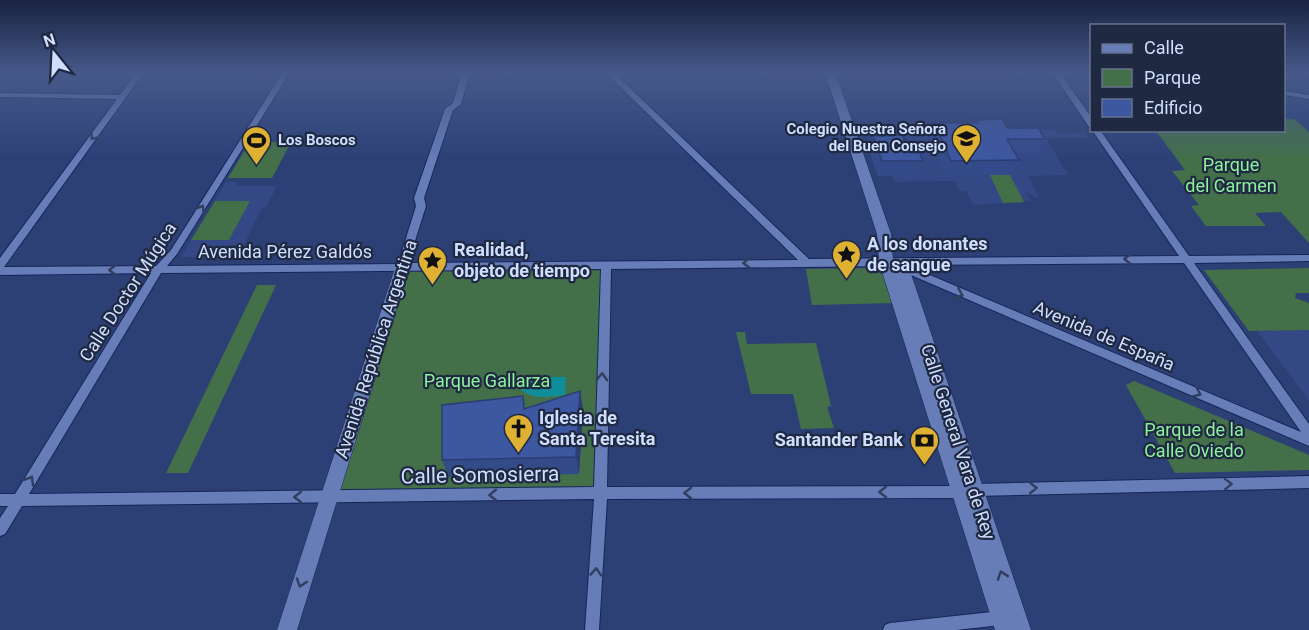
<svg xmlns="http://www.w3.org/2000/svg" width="1309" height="630" font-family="Roboto,sans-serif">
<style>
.built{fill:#334885}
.green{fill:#437049}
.water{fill:#0f8d9b}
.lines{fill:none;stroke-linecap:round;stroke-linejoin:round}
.minor-casing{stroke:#162559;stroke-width:2}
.secondary-casing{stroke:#162559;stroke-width:1}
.minor{fill:#667db8;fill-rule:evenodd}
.secondary{fill:#667db8;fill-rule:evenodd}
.wall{fill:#344b8a}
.shaded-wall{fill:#2b3d71}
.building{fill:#3d57a1;stroke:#2b3d71;stroke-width:1.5}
.oneway{stroke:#323e60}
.labels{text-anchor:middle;stroke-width:4.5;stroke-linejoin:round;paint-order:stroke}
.far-poi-label{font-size:15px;font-weight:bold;fill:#d0deff;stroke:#202942;text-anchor:end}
.park-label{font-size:18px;fill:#8df39b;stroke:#202942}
.poi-label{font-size:18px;font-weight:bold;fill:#d0deff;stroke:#202942;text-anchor:start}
.street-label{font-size:18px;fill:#d0deff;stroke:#202942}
.near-street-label{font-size:21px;fill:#d0deff;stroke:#202942}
</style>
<rect width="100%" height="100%" fill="#2d4076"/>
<g class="built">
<path d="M 978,127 L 981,130 L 1055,129 L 1058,134 L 1085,132 L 1089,138 L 1046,138 L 1068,175 L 1028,176 L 1039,197 L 1034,197 L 1029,193 L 1027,194 L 1031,201 L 1003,203 L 973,205 L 966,191 L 960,191 L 954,181 L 894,182 L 892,176 L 878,176 L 869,151 L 911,149 L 904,132 Z"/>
<path d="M 226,182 L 238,182 L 237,186 L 277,186 L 266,207 L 262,207 L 244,245 L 226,245 L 219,257 L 181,257 L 191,240 L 229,240 L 250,201 L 215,201 Z"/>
<path d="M 1309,330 L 1309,401 L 1257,331 Z"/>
</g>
<g class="green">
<path d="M 1284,119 L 1294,119 L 1309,132 L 1309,243 L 1281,212 L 1255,213 L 1266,226 L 1206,226 L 1191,206 L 1199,205 L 1172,171 L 1185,170 L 1156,131 L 1284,130 Z"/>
<path d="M 250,142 L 291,142 L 272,178 L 228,178 Z"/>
<path d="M 990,175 L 1010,175 L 1024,202 L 1003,203 Z"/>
<path d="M 215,201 L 250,201 L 229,240 L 191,240 Z"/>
<path d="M 606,265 L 600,493 L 329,497 L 402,268 Z"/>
<path d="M 871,268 L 886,276 L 896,303 L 812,305 L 806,269 Z"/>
<path d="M 1309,268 L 1309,293 L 1296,293 L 1295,298 L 1309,303 L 1309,330 L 1249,331 L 1204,270 Z"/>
<path d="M 257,285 L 276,285 L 188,473 L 166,473 Z"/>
<path d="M 736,332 L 745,332 L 747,344 L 816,343 L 831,406 L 827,407 L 834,428 L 801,429 L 793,394 L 751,394 Z"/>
<path d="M 1134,381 L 1309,455 L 1309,470 L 1175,473 L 1126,385 Z"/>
</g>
<path class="water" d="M 548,377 L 566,377 L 565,395 C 550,397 534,400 521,390 L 524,378 Z"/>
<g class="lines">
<defs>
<g id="minor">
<path d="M 137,72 L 144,72 L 4,267 L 156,266 L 171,250 L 283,72 L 290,72 L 177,254 L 167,266 L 398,264 L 416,206 L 414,198 L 445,109 L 453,103 L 462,72 L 470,72 L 461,104 L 453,110 L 424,198 L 426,206 L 408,263 L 798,260 L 605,72 L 613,72 L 809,259 L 1179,256 L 1092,130 L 1100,130 L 1189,256 L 1309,255 L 1309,261 L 1194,263 L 1309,424 L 1309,446 L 890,266 L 611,269 L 607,487 L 961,486 L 965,488 L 967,492 L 965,496 L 961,498 L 607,499 L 599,630 L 585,630 L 594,499 L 22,506 L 5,534 L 0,536 L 0,518 L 8,506 L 0,506 L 0,494 L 15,494 L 151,273 L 0,275 L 0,258 L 117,99 L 0,97 L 0,93 L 120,95 ZM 1184,263 L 1301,432 L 906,265 ZM 601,269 L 594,487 L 29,494 L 161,273 Z"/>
<path d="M 1052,72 L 1059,72 L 1092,118 L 1092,127 L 1089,127 Z"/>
<path d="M 1284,91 L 1309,95 L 1309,99 L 1284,95 Z"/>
<path d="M 1309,476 L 1309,488 L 974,496 L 970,494 L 968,490 L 970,486 L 974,484 Z"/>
<path d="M 1001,611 L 1006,613 L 1008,618 L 1006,623 L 1001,625 L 956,630 L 883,630 L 885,625 L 890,623 Z"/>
</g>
<g id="secondary">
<path d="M 825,72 L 835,72 L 891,234 L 893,260 L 911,274 L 1031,630 L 995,630 L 879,262 L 877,234 Z"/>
<path d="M 402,263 L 409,268 L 297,630 L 277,630 L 395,268 Z"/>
</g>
</defs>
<use href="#minor" class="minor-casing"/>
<use href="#secondary" class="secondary-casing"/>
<use href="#minor" class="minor"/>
<use href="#secondary" class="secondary"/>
</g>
<g class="wall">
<path d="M 976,120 L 1007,128 L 1045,139 L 1038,154 L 1016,154 L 1019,160 L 1012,175 L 945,175 L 930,137 L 935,123 L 975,123 Z"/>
<path d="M 873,136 L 907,149 L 923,161 L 918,176 L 878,176 L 869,151 Z"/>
<path d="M 526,408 L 583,409 L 579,474 L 449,477 L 442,460 Z"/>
</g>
<path class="shaded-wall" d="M 580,391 L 583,409 L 579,474 L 576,457 Z"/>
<g class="building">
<path d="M 1002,119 L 1007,128 L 1038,128 L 1045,139 L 1007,139 L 1019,160 L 951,161 L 935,123 L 978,123 L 976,120 Z"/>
<path d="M 902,135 L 907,149 L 918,149 L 923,161 L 882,161 L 873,136 Z"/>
<path d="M 580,391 L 576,457 L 442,460 L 442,405 L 523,396 L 524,409 Z"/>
</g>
<defs><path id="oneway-chevron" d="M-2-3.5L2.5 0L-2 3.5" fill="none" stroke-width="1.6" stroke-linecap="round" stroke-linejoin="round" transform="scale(1.5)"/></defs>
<g class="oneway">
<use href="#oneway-chevron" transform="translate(94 136) rotate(126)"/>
<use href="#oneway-chevron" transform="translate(201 209) rotate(-58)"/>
<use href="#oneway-chevron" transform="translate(1128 259) rotate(180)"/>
<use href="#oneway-chevron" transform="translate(747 263) rotate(179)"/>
<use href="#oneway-chevron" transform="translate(113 270) rotate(180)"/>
<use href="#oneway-chevron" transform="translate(959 294) rotate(23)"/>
<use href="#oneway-chevron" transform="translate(602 377) rotate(-88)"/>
<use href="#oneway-chevron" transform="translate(1197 393) rotate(23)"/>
<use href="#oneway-chevron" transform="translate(30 480) rotate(-59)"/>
<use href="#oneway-chevron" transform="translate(1228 484) rotate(-2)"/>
<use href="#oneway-chevron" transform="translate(1033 488) rotate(-1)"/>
<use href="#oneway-chevron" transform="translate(883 492) rotate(180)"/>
<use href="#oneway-chevron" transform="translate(688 493) rotate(180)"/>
<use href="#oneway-chevron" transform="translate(493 495) rotate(179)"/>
<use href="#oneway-chevron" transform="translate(298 497) rotate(180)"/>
<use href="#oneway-chevron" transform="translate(596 572) rotate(-86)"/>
<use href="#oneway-chevron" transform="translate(1002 575) rotate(-109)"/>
<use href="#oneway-chevron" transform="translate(301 583) rotate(108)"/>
</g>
<linearGradient id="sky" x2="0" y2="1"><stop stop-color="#192341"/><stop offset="0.45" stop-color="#46598a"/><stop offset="1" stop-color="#46598a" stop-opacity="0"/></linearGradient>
<rect width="1309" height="161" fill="url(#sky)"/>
<defs>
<symbol id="school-pin" viewBox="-11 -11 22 30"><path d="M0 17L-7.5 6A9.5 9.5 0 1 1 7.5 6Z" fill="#dfb133" stroke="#202942"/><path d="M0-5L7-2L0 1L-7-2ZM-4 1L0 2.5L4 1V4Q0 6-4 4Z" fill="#111"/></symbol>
<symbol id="stadium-pin" viewBox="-11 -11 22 30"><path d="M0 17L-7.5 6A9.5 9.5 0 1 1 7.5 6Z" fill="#dfb133" stroke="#202942"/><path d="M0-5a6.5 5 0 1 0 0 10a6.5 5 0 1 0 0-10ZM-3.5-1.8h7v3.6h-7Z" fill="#111"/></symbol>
<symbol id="sight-pin" viewBox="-11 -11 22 30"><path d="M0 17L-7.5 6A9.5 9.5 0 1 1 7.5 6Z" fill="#dfb133" stroke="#202942"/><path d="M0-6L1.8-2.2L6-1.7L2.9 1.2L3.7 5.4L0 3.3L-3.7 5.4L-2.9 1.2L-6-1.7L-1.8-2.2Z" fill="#111"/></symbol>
<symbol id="church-pin" viewBox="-11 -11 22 30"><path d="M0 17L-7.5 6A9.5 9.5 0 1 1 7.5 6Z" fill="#dfb133" stroke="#202942"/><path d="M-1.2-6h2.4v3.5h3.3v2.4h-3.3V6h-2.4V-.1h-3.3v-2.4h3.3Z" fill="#111"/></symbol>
<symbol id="bank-pin" viewBox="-11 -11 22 30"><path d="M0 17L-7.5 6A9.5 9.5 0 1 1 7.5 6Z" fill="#dfb133" stroke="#202942"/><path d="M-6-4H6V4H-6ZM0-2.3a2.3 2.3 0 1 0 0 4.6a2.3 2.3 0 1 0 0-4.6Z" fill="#111"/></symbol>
</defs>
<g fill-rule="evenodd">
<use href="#school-pin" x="950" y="122" width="33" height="45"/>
<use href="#stadium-pin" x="240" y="124" width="33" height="45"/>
<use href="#sight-pin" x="830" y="238" width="33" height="45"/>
<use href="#sight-pin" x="416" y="244" width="33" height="45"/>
<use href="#church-pin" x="502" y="412" width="33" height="45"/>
<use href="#bank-pin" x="908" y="424" width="33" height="45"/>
</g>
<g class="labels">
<g class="far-poi-label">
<text x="946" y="134">Colegio Nuestra Señora<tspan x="946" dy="17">del Buen Consejo</tspan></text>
<text x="278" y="145" text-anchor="start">Los Boscos</text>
</g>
<g class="park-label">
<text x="1231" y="171">Parque<tspan x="1231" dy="21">del Carmen</tspan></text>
<text x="487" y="387">Parque Gallarza</text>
<text x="1194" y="436">Parque de la<tspan x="1194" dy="21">Calle Oviedo</tspan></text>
</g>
<g class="poi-label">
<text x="867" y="250">A los donantes<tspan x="867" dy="21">de sangue</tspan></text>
<text x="454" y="256">Realidad,<tspan x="454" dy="21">objeto de tiempo</tspan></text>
<text x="539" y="424">Iglesia de<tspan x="539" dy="21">Santa Teresita</tspan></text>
<text x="903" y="446" text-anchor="end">Santander Bank</text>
</g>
<g class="street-label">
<text x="285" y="258">Avenida Pérez Galdós</text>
<text transform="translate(128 292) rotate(-57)" y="6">Calle Doctor Múgica</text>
<text transform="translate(1104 336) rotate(23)" y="6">Avenida de España</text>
<text transform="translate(376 349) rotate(-72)" y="6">Avenida República Argentina</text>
<text transform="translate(958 442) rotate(72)" y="6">Calle General Vara de Rey</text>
</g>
<g class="near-street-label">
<text transform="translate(480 475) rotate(-1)" y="7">Calle Somosierra</text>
</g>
</g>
<rect x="1090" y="24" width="195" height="108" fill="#202942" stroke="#66718e" stroke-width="1.5"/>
<rect x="1102" y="44" width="30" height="9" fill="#667db8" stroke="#66718e" stroke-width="1.5"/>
<text x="1144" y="54" font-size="18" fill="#d0deff">Calle</text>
<rect x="1102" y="69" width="30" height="18" fill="#437049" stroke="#66718e" stroke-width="1.5"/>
<text x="1144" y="84" font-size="18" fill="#d0deff">Parque</text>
<rect x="1102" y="99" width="30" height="18" fill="#3d57a1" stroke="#66718e" stroke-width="1.5"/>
<text x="1144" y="114" font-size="18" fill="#d0deff">Edificio</text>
<g transform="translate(54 54) rotate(342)" stroke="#202942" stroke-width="4.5" paint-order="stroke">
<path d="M0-4.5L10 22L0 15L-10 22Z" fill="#d0deff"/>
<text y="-9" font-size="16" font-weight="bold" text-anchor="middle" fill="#d0deff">N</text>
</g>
</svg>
